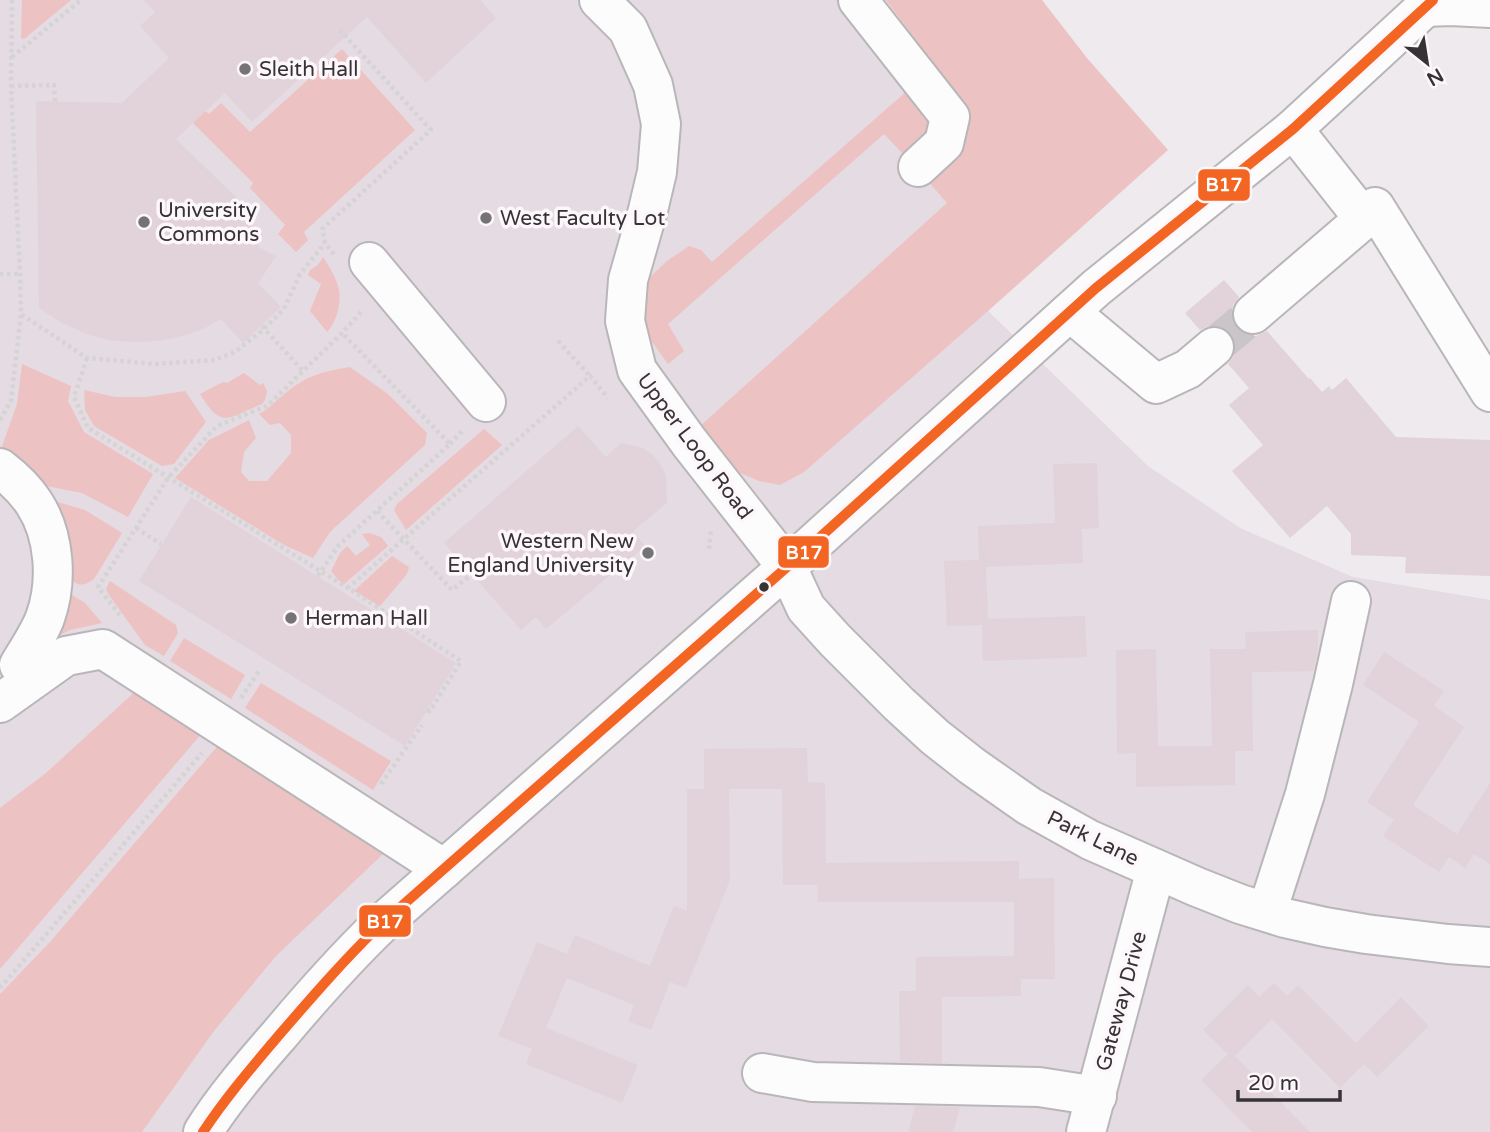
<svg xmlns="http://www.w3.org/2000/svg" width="1490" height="1132" font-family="'Varela Round',sans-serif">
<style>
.built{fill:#e5dbe2}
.green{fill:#edc2c3}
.building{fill:#e1d3d9}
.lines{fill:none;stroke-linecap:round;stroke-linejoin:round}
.minor-tunnel{stroke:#c9c5c8;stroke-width:38;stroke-dasharray:38 19;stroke-linecap:butt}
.minor-casing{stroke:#b9b6b9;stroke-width:42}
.major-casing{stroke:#b9b6b9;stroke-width:42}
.path{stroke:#d5d4d5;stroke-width:4.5;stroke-dasharray:3.5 3.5;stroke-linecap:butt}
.minor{stroke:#fcfcfc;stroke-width:38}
.major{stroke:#fcfcfc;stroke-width:38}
.bus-1-casing{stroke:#fdf6fb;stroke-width:16}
.bus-1{stroke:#f26522;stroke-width:10}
.poi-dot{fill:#767375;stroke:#fdf6fb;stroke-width:2.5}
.bus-dot{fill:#363335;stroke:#fdf6fb;stroke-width:2.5}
.labels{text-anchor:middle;stroke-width:7;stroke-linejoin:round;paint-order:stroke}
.poi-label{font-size:21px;fill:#363335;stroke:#fdf6fb;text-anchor:start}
.street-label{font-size:21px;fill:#363335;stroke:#fdf6fb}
.line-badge{stroke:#fdf6fb;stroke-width:2.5}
.badge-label{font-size:19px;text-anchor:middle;font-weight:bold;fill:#fff}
</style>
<rect width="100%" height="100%" fill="#eeeaed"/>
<path class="built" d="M 0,0 L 926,0 L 1084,212 L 983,306 L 1148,466 L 1240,528 L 1353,577 L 1490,600 L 1490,1132 L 0,1132 Z"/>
<g class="green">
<path d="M 22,0 L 71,0 L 24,39 L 21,38 Z"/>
<path d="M 886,0 L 1042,0 L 1087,58 L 1168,150 L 988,311 L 804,472 L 780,485 L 759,481 L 738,472 L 698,428 L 947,203 L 927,180 L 962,148 L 970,122 L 963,103 Z"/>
<path d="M 342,49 L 415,130 L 304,232 L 308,240 L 296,252 L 278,234 L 285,225 L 250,188 L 253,183 L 189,119 L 201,108 L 209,114 L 221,103 L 250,132 Z"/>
<path d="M 908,90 L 928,115 L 930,128 L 903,154 L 884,134 L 668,324 L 684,351 L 668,364 L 647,335 L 642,312 L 646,286 L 650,277 L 667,261 L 689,246 L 701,250 L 712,262 Z"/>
<path d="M 323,257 C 328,265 334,274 337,283 C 343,297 338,321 327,332 L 310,311 L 321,284 L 308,275 L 310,270 L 318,265 Z"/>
<path d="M 22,364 L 71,386 L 68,401 L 84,432 L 153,474 L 128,517 L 82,493 L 36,484 L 0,452 L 17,404 Z"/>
<path d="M 350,367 L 388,394 L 427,433 L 425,445 L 330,532 L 313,558 L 284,545 L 175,478 L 209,440 L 249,420 L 256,438 L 244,452 L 241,472 L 249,481 L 267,481 L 291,453 L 291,435 L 280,423 L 270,425 L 259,414 C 268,410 274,402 282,396 C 305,376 320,372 350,367 Z"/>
<path d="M 244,373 L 260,385 L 263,383 L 267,391 L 265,400 L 262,404 C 228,418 222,430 200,394 L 223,382 L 227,383 Z"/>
<path d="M 84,390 L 115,397 L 146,397 L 185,391 L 206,422 L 174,464 L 162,466 L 94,426 L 85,410 Z"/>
<path d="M 484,429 L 502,445 L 406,530 L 394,510 L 397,504 Z"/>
<path d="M 44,498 L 85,510 L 122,533 L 94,579 C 81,588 76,586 66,574 Z"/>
<path d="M 369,533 L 381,537 L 388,546 L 343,585 L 331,571 L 340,553 L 347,546 L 356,556 L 370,545 L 362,534 Z"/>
<path d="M 392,556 L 409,567 L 407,574 L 380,606 L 354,591 Z"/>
<path d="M 110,581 L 176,625 L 178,633 L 164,656 L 145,645 L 109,595 L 106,589 Z"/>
<path d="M 64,590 L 85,603 L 102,623 L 70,630 L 50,640 Z"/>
<path d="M 184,638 L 245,675 L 231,699 L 170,661 Z"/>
<path d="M 261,683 L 391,761 L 373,790 L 245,708 Z"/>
<path d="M 139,688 L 203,732 L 0,969 L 0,808 L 46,773 Z"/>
<path d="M 221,742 L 384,853 L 276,956 L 214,1031 L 142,1132 L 0,1132 L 0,994 L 50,942 Z"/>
</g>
<g class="building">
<path d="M 144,0 L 480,0 L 496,18 L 426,83 L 367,17 L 252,122 L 225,93 L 176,139 L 243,204 L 238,209 L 263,235 L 258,247 L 276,256 L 258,283 L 281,307 L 243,343 L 221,319 L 201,330 L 179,337 L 157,341 L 134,342 L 109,340 L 84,333 L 60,322 L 39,308 L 36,101 L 122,103 L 169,58 L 140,26 L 155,12 Z"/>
<path d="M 1224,280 L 1239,297 L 1233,306 L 1231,317 L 1237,329 L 1246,335 L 1256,336 L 1267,331 L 1309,379 L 1310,378 L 1322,392 L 1329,386 L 1332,390 L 1346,378 L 1396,437 L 1490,440 L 1490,576 L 1405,573 L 1406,557 L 1351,555 L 1351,534 L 1327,506 L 1290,538 L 1232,471 L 1263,445 L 1229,405 L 1249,388 L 1228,364 L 1235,354 L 1235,342 L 1230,332 L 1221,326 L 1209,326 L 1200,330 L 1185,313 Z"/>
<path d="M 578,426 L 606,457 L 621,443 L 643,448 L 654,456 L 661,465 L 666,476 L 667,503 L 633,531 L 645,546 L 546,629 L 536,617 L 521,630 L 444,543 Z"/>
<path d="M 1097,463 L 1099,528 L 1082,529 L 1083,563 L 986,567 L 988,619 L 1085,616 L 1087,657 L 983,661 L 982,625 L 947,626 L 944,561 L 979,560 L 978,526 L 1055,523 L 1053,464 Z"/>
<path d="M 191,497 L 456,663 L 405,746 L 139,581 Z"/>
<path d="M 1318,630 L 1318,648 L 1313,671 L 1252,672 L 1253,751 L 1235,751 L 1235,785 L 1136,787 L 1136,753 L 1117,754 L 1116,650 L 1156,649 L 1158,746 L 1212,746 L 1210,649 L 1246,649 L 1245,632 Z"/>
<path d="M 1384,652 L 1444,691 L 1434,706 L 1464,727 L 1413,805 L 1457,834 L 1490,783 L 1490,864 L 1474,854 L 1465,868 L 1449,857 L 1439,872 L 1383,836 L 1394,820 L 1367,802 L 1419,722 L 1363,685 Z"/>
<path d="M 807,748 L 808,782 L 825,783 L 826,863 L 1019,861 L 1019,879 L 1054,878 L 1055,979 L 1021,979 L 1021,996 L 942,997 L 942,1063 L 900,1062 L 899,991 L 916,991 L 916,957 L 1014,956 L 1014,902 L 818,902 L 817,885 L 783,885 L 782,789 L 727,789 L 729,789 L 730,880 L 686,988 L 670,982 L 651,1030 L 628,1021 L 634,1005 L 567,978 L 546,1028 L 638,1065 L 622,1103 L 526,1064 L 532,1049 L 498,1036 L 537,942 L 567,954 L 575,935 L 650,966 L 674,906 L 687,911 L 687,789 L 704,789 L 704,749 Z"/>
<path d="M 1274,983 L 1287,996 L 1298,985 L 1356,1043 L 1401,997 L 1429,1026 L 1377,1077 L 1364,1064 L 1340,1088 L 1272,1019 L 1235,1056 L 1310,1132 L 1252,1132 L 1201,1080 L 1228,1054 L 1203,1030 L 1248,985 L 1259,997 Z"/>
<path d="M 915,1106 L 960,1107 L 953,1132 L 908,1132 Z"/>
</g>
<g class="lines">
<path class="minor-tunnel" d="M 1214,347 L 1253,314"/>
<defs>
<g id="minor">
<path d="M 599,0 L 628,29 L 653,85 L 661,124 L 657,172 L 648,210 L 628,280 L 625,321 L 637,370 L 689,442 L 787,567 L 806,608 L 835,640 L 899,704 L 935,737 L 972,766 L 1029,806 L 1090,840 L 1197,887 L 1240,904 L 1285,918 L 1325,927 L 1366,934 L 1448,944 L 1490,947"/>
<path d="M 858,0 L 950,117 L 944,143 L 918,167"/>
<path d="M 1293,129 L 1364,219 L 1375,207 L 1490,392"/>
<path d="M 369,262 L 486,402"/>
<path d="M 1070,312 L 1156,384 L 1188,369 L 1214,347"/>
<path d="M 1253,314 L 1364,219"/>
<path d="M 0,468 C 13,478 25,489 34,503 C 55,535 58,582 45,618 C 39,634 28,650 19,665"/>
<path d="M 0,703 L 66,656 L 103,649 L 444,869"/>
<path d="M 1267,912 L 1305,794 L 1333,684 L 1351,601"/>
<path d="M 762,1073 L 813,1082 L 1039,1087 L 1097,1096"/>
<path d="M 1086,1132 L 1156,869"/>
</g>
<g id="major">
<path d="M 1425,7 L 1451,6 L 1490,8"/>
<path d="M 203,1132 C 225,1097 253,1065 280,1034 C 312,996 344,960 379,926 L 787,567 L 1096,288 L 1293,129 L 1433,0"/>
</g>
</defs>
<use href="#minor" class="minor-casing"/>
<use href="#major" class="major-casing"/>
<g class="path">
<path d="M 12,0 L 11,86 L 20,274 L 21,314 L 87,358 L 155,364 L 214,360 L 235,352 L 264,329 L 284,309 L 300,274 L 325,243"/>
<path d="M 12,57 L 81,0"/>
<path d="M 11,86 L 54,85 L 55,102"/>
<path d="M 334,254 L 325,243 L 322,229 L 431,130 L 338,28"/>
<path d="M 0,274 L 20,274"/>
<path d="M 262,326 L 302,370"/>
<path d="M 558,341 L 590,376"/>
<path d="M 87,358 L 74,397 L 88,428 L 348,588"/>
<path d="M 0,420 L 11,401 L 21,314"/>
<path d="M 450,444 L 463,430"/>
<path d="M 377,511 L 452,590 L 472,574"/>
<path d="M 136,528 L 161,544"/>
<path d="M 709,549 L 711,529"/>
<path d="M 318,576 L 338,546 L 450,444 L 342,333"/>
<path d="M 120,615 L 98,587 L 168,478 L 217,426 L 267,406 L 342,333 L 362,311"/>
<path d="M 241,698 L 259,671"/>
<path d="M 427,710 L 430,711 L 461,661 L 348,588 L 590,376 L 608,398"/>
<path d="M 381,784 L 422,725"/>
<path d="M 0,988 L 202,753"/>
</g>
<use href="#minor" class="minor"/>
<use href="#major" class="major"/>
<defs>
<path id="bus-1" d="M 203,1132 C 226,1097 253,1066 280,1034 C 312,997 344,960 379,926 L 787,567 L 1096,288 L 1293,129 L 1433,0"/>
</defs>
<use href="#bus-1" class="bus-1-casing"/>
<use href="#bus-1" class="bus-1"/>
</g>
<g class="poi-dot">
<circle cx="245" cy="69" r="7"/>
<circle cx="486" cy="218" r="7"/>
<circle cx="144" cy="222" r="7"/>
<circle cx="648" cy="553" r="7"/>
<circle cx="291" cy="618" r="7"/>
</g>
<circle class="bus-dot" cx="764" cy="587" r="6"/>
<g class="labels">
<g class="poi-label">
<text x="259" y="76">Sleith Hall</text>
<text x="158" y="217">University<tspan x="158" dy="24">Commons</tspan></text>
<text x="500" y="225">West Faculty Lot</text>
<text x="634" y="548" text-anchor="end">Western New<tspan x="634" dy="24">England University</tspan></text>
<text x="305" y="625">Herman Hall</text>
</g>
<g class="street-label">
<text transform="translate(695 446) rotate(53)" y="7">Upper Loop Road</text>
<text transform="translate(1093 838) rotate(26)" y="7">Park Lane</text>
<text transform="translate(1121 1001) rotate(-75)" y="7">Gateway Drive</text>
</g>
</g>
<g class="line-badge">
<rect x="1197" y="168" width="54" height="34" rx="7" fill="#f26522"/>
<rect x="777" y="535" width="53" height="34" rx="7" fill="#f26522"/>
<rect x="358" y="904" width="54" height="34" rx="7" fill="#f26522"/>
</g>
<g class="badge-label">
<text x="1224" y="191">B17</text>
<text x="804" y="559">B17</text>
<text x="385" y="928">B17</text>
</g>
<g transform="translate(1427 63) rotate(150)" stroke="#fdf6fb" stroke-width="5" paint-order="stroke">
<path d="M0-5L12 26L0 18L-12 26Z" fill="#363335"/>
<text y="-10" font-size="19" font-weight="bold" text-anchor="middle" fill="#363335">N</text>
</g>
<path d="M1238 1090v10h102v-10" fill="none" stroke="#363335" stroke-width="3.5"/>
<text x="1248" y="1090" font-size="21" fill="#363335" stroke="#fdf6fb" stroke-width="5" paint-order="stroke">20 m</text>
</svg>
